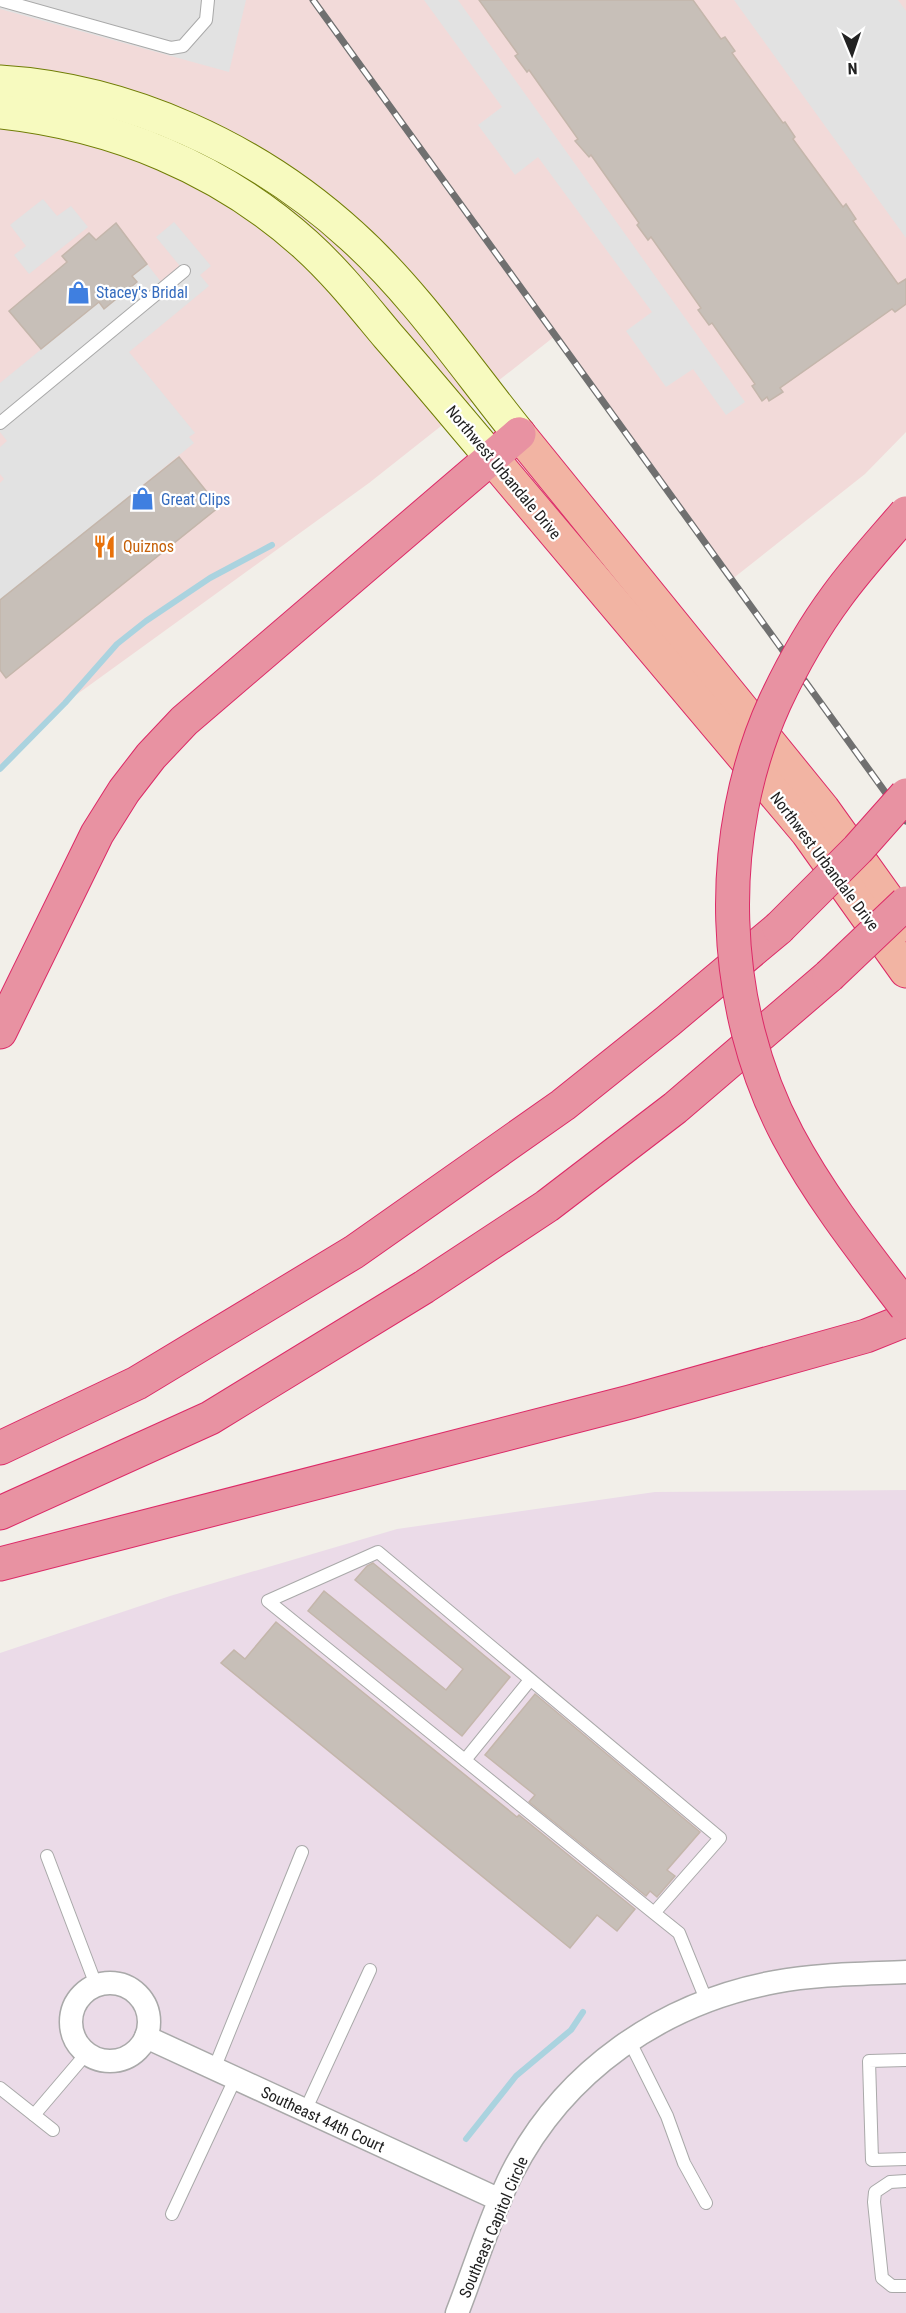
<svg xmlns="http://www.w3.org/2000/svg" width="906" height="2313" font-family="'Roboto Condensed',sans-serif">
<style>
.commercial{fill:#f2dad9}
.industrial{fill:#ebdbe8}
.parking{fill:#e2e2e2}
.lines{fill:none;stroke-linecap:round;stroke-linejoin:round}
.stream{stroke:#aad3df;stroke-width:6}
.building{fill:#c7bfb8;stroke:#c4b6ab;stroke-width:1.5}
.service-casing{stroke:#a9a9a9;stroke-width:14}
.minor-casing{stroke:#a9a9a9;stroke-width:25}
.secondary-casing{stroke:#707d05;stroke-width:35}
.trunk-casing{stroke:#dc2a67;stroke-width:35}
.motorway-casing{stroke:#dc2a67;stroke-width:35}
.service{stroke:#fff;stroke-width:12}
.minor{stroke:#fff;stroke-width:22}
.secondary{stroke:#f7fabf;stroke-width:33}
.trunk{stroke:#f2b4a3;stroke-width:33}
.motorway{stroke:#e892a2;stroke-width:33}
.rail-casing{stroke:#707070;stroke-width:7}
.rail{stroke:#fff;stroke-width:4.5;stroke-dasharray:14;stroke-linecap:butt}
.motorway-bridge-casing{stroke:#dc2a67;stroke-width:35;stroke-linecap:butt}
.motorway-bridge{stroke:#e892a2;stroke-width:33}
.labels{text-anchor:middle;stroke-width:4.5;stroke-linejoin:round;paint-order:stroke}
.shop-label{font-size:16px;fill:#366cbe;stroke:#fff;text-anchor:start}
.street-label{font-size:16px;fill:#222;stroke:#fff}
.food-label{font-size:16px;fill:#c56008;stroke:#fff;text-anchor:start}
</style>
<rect width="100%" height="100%" fill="#f2efe9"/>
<path class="commercial" d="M 0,0 L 906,0 L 906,432 L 865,474 L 731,580 L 555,336 L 369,483 L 65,703 L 0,769 Z"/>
<path class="industrial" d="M 906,1490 L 906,2313 L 0,2313 L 0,1653 L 170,1596 L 397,1529 L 655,1492 Z"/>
<g class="parking">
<path d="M 0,0 L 246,0 L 229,72 L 0,9 Z"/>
<path d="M 424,0 L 458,0 L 745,402 L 726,415 L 693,369 L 666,387 L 626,331 L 652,312 L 538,157 L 515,175 L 478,125 L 502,107 Z"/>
<path d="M 734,0 L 898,0 L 906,11 L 906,238 Z"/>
<path d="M 43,199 L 57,216 L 71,206 L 88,227 L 29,274 L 14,255 L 26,246 L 10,225 Z"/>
<path d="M 174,222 L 211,266 L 200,275 L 209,286 L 129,352 L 195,433 L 189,437 L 194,443 L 0,602 L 0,483 L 4,479 L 0,474 L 0,447 L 7,441 L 0,432 L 0,383 L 99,302 L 104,308 L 132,276 L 147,264 L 165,287 L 184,271 L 156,237 Z"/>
</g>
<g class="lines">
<g class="stream">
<path d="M 0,769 L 65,703 L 117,644 L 146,621 L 210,578 L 272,545"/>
<path d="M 466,2139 L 516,2076 L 571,2030 L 583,2012"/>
</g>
</g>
<g class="building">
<path d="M 479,0 L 693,0 L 721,39 L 725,37 L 735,51 L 732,53 L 783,123 L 785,122 L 795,137 L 793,139 L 843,207 L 846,204 L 856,219 L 853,221 L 898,284 L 906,279 L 906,304 L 895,312 L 892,309 L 780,388 L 783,392 L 769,401 L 767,397 L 762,401 L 752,386 L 755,384 L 712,323 L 709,325 L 698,310 L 701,308 L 651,237 L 648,240 L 637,225 L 639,223 L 591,155 L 589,157 L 575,141 L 578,139 L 529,70 L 527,72 L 515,56 L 518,54 Z"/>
<path d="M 116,223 L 147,264 L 132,276 L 137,282 L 104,309 L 99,302 L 41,349 L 9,311 L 67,262 L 62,256 L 89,233 L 96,240 Z"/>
<path d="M 179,457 L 219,507 L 6,678 L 0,670 L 0,600 Z"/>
<path d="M 373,1563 L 510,1677 L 462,1736 L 308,1611 L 324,1591 L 446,1690 L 463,1669 L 355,1580 L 367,1566 Z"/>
<path d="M 276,1622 L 517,1817 L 519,1815 L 635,1909 L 617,1931 L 597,1915 L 570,1948 L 221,1663 L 234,1650 L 245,1659 Z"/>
<path d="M 535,1694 L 700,1832 L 667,1870 L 675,1876 L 657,1897 L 650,1891 L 646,1896 L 529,1802 L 535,1795 L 485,1755 Z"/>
</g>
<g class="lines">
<defs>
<g id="service">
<path d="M 0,0 L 171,48 L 183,46 L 206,20 L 208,0"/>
<path d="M 0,423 L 184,271"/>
<path d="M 465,1760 L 530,1680"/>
<path d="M 47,1856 L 96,1985"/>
<path d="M 654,1913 L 720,1838 L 378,1552 L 268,1601 L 654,1913 L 679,1933 L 707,2002"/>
<path d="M 629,2040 L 667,2116 L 684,2163 L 706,2203"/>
<path d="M 906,2060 L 869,2061 L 872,2160 L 906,2159"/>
<path d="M 214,2069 L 302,1852"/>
<path d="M 0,2088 L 53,2130"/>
<path d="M 305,2111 L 370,1970"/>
<path d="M 34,2115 L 86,2054"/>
<path d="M 906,2181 L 890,2182 L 875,2192 L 874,2202 L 882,2278 L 892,2286 L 906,2286"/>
<path d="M 172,2214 L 235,2079"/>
</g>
<g id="minor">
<circle cx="110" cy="2022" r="39"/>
<path d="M 146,2037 L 500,2200"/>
<path d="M 457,2313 C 475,2267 490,2217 512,2173 C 564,2071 662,2003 775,1982 C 817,1974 863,1974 906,1972"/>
</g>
<g id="secondary">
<path d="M 0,82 C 129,90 257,149 352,236 C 415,293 465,367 519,434"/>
<path d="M 0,112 C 113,124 221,168 306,245 C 337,273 362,305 388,336 C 423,376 457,417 491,457"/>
</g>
<g id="trunk">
<path d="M 519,434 L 823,809 L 906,925"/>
<path d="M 491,457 L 807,832 L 906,971"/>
</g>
<g id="motorway">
<path d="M 0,1032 L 97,834 L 124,791 L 151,756 L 184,721 L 519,434"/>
<path d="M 0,1448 L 137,1383 L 354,1252 L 563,1105 L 668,1021 L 779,928"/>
<path d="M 0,1513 L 210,1418 L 424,1287 L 547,1206 L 675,1108 L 829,976"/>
<path d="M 0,1564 L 630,1402 L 866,1336 L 906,1320"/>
</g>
</defs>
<use href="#service" class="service-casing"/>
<use href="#minor" class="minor-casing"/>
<use href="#secondary" class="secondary-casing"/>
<use href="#trunk" class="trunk-casing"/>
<use href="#motorway" class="motorway-casing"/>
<use href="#service" class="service"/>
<use href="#minor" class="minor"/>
<use href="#secondary" class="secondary"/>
<use href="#trunk" class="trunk"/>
<use href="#motorway" class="motorway"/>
<defs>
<path id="rail" d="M 313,0 L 906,821"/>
</defs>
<use href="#rail" class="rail-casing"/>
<use href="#rail" class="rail"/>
<defs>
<g id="motorway-bridge">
<path d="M 906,513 C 883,540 858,567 837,596 C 814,627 791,668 775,702 C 714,836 719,1006 788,1136 C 821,1198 864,1252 906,1307"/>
<path d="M 779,928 L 858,849 L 906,795"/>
<path d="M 829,976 L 906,903"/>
</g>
</defs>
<use href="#motorway-bridge" class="motorway-bridge-casing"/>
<use href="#motorway-bridge" class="motorway-bridge"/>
</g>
<defs>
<symbol id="shop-bare" viewBox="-9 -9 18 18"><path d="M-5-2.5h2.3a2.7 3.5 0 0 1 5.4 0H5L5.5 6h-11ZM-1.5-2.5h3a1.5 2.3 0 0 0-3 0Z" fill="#3f7fe0" stroke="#fff" stroke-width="2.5" paint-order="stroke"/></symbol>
<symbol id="restaurant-bare" viewBox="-9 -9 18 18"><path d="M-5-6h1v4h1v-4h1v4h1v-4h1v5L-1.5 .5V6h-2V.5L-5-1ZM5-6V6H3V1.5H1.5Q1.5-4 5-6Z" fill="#e8710a" stroke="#fff" stroke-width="2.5" paint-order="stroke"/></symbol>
</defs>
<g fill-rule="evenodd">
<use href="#shop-bare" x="62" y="276" width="33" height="33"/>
<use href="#shop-bare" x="126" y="482" width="33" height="33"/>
<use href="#restaurant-bare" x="88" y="530" width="33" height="33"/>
</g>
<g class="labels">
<g class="shop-label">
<text x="96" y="298">Stacey's Bridal</text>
<text x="161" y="505">Great Clips</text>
</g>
<g class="street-label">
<text transform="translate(504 472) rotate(50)" y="6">Northwest Urbandale Drive</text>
<text transform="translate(825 861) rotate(53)" y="6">Northwest Urbandale Drive</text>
<text transform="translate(323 2119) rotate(25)" y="6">Southeast 44th Court</text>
<text transform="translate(493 2227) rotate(-67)" y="6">Southeast Capitol Circle</text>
</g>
<g class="food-label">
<text x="123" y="552">Quiznos</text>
</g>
</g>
<g transform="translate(852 54) rotate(178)" stroke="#ffffff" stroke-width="4.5" paint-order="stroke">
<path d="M0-4.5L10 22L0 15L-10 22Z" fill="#222222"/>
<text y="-9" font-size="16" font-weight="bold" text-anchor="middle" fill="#222222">N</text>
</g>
</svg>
